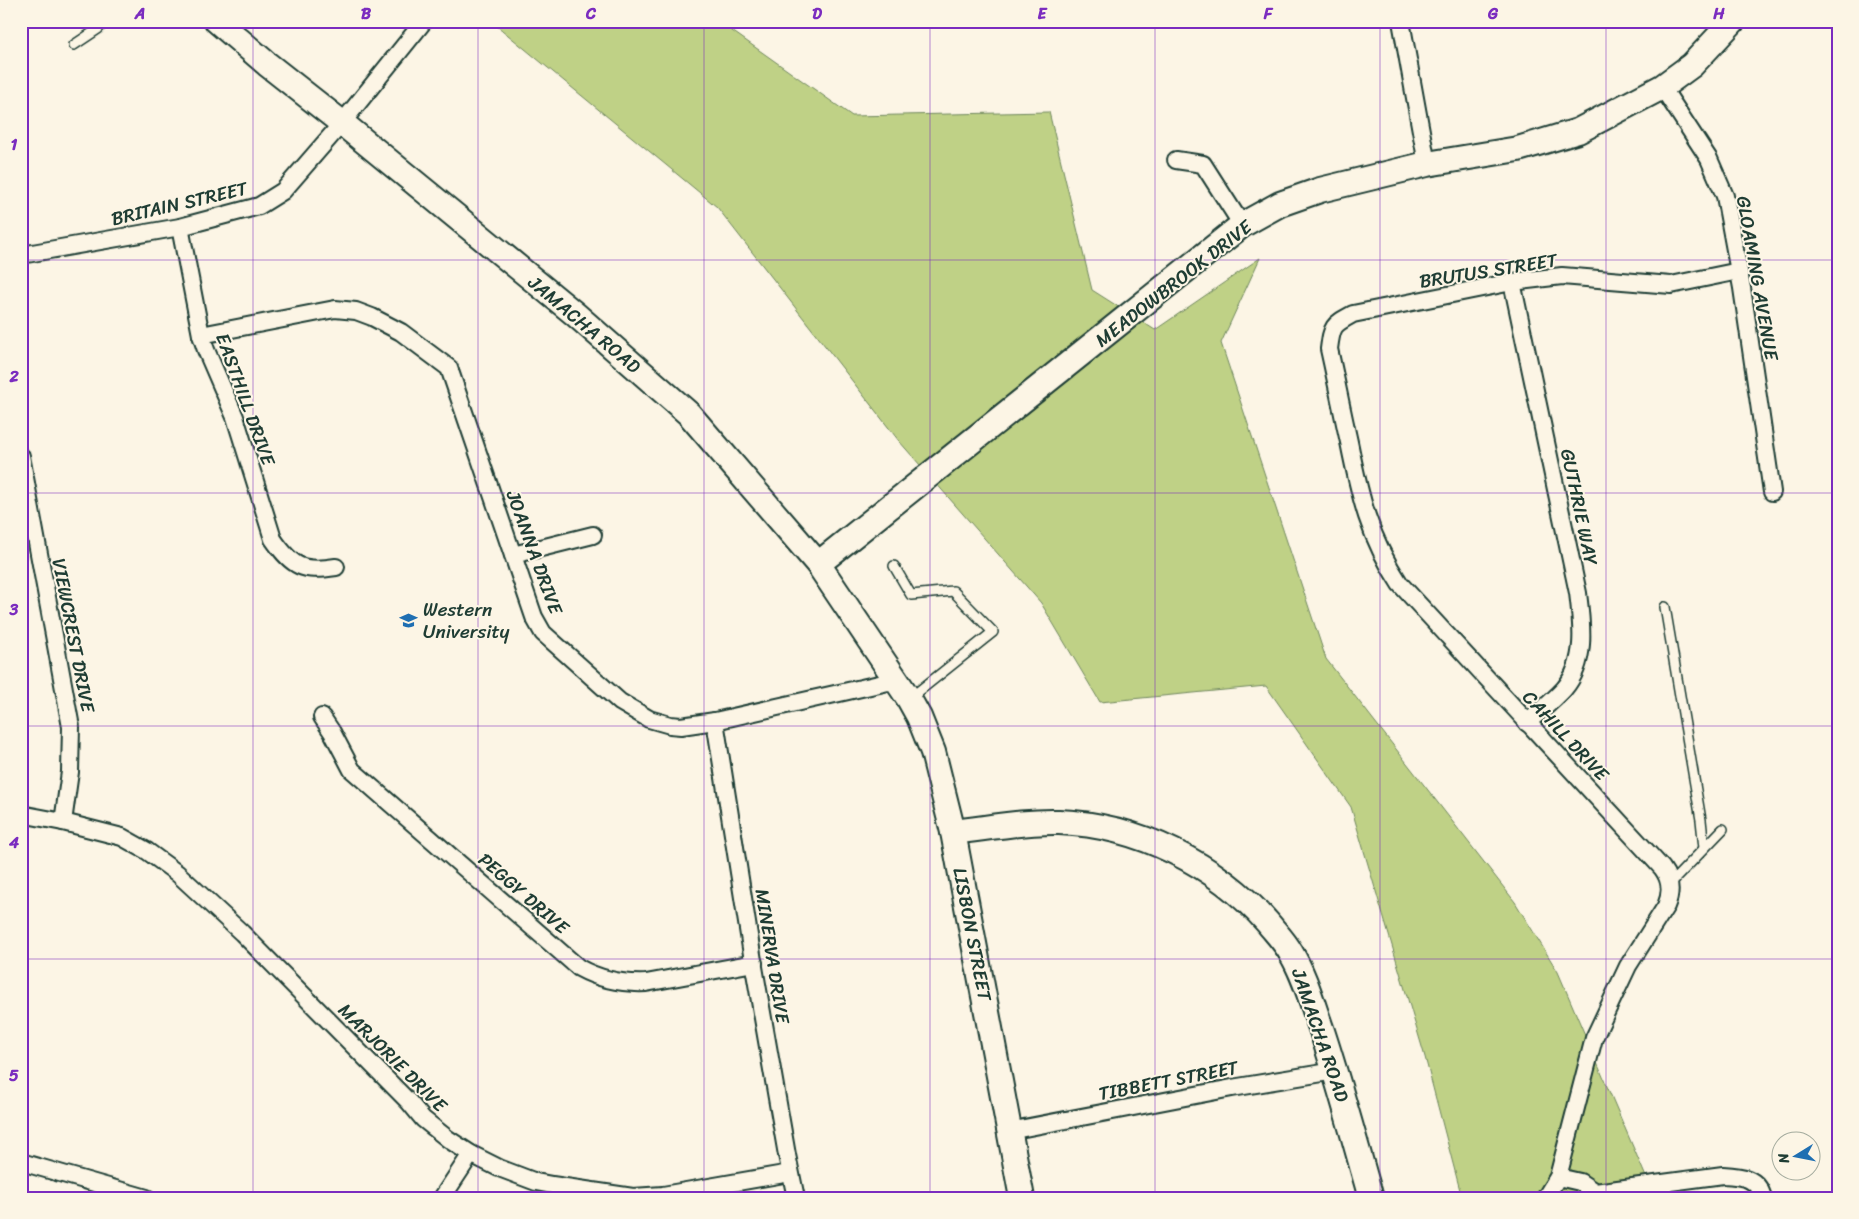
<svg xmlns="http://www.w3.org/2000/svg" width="1859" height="1219" font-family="Sriracha,sans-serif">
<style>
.green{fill:#bfd186;stroke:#6f875d}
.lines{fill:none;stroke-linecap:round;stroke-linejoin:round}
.lane-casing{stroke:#1f3d34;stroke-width:12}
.street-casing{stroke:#1f3d34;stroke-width:20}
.secondary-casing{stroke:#1f3d34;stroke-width:28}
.lane{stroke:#fcf5e5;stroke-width:9}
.street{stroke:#fcf5e5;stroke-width:16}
.secondary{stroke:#fcf5e5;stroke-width:24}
.grid{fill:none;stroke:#7b2cbf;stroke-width:1;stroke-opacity:0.55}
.labels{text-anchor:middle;stroke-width:4;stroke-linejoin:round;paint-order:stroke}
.street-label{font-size:19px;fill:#1f3d34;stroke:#fcf5e5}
.poi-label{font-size:19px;fill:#1f3d34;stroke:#fcf5e5;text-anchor:start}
.neatline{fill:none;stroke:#7b2cbf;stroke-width:2}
.grid-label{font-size:16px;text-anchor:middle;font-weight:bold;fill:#7b2cbf}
</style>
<rect width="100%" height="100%" fill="#fcf5e5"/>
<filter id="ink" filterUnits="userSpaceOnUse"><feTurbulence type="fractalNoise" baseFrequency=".02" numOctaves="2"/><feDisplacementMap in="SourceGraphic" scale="10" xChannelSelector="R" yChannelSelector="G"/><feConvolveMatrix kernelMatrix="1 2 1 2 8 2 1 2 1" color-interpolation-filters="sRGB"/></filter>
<g filter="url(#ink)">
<path class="green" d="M 491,21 L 718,21 L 852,116 L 1049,112 L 1092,290 L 1155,330 L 1260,258 L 1221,343 L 1326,659 L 1515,902 L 1558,972 L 1655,1198 L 1462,1198 L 1425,1057 L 1351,807 L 1266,686 L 1100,702 L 1041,603 L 899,441 L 717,207 Z"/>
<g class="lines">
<defs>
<g id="lane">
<path d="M 74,45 L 98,29 L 105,21"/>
<path d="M 894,566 L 911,595 L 953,591 L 993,632 L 909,699"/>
<path d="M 1665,607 L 1701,820 L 1704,848"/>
<path d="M 1670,884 L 1723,829"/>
</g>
<g id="street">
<path d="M 1401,21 L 1427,164"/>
<path d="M 1662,87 L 1709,159 L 1725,196 L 1742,288 L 1772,492"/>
<path d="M 1176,160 L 1203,164 L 1242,225"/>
<path d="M 180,227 L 201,335 L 206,350 L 235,417 L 273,539 C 293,568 303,572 336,567"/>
<path d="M 21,255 L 180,227 L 259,206 L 283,191 L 342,123 L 424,21"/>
<path d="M 1512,282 L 1578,593 C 1582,625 1587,662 1564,689 C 1553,701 1539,712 1527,723"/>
<path d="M 201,335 L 335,309 L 356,311 L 372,317 L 401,332 L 449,368 L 534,617 L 543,633 L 620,702 L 649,719 L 670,725 L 681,726 L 715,721 L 897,680"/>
<path d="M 21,456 L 71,727 L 70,772 L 63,822"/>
<path d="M 513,555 L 593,535"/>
<path d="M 322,717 L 332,732 L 352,770 L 579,968 C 601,980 622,984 646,983 L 754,963"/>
<path d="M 715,721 L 754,967 L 787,1155 L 796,1198"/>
<path d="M 21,814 L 63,822 L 122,837 L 147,851 L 177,873 L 242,933 L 409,1102 L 423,1119 L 448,1139 L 471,1154 L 499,1168 L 536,1182 L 552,1185 L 633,1197 L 663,1195 L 790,1173"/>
<path d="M 1009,1131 L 1232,1088 L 1335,1071"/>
<path d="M 21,1162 L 147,1198"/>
<path d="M 1558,1177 L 1580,1182 L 1595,1192 L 1723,1175 C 1741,1176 1758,1177 1763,1198"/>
<path d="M 442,1198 L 471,1154"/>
<path d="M 1545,1198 L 1558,1177 L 1594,1038 L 1628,966 L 1666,906 C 1672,892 1671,880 1662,868 L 1400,584 C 1369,537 1360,497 1349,442 C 1342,411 1336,380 1329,349 C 1332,325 1333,325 1353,314 L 1512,282 L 1562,276 L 1671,285 L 1739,271"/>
</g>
<g id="secondary">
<path d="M 217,21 L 267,64 L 342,123 L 575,314 L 689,414 L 818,564 L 909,699 L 919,717 L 933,752 L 953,832 L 1022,1198"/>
<path d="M 818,564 L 1242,225 L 1280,204 L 1320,190 L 1427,164 L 1518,149 L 1578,131 L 1662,87 L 1692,65 L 1733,21"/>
<path d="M 953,832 C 989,828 1023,821 1059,822 C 1138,825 1216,864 1268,923 C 1276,933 1285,942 1291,953 C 1305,976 1313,1006 1322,1031 C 1340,1086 1355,1142 1371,1198"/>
</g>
</defs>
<use href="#lane" class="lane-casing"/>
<use href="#street" class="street-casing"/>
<use href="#secondary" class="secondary-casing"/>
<use href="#lane" class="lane"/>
<use href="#street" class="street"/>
<use href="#secondary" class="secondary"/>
</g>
</g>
<path class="grid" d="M 253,21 L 253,1198M 478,21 L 478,1198M 704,21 L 704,1198M 930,21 L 930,1198M 1155,21 L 1155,1198M 1380,21 L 1380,1198M 1606,21 L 1606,1198M 21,260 L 1838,260M 21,493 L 1838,493M 21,726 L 1838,726M 21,959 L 1838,959"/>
<defs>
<symbol id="school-bare" viewBox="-9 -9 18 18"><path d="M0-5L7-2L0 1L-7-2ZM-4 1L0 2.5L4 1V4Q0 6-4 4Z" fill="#1f6fb2" stroke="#fcf5e5" stroke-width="2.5" paint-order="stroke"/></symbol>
</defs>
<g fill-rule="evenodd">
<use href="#school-bare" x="396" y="608" width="25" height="25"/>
</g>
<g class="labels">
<g class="street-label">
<text transform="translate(179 203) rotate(-13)" y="7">BRITAIN STREET</text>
<text transform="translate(1488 270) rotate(-9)" y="7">BRUTUS STREET</text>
<text transform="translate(1758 278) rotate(80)" y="7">GLOAMING AVENUE</text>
<text transform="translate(1173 283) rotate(-38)" y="7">MEADOWBROOK DRIVE</text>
<text transform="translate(585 324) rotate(40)" y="7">JAMACHA ROAD</text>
<text transform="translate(246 399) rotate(70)" y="7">EASTHILL DRIVE</text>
<text transform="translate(1580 507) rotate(78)" y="7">GUTHRIE WAY</text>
<text transform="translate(535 552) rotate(70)" y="7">JOANNA DRIVE</text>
<text transform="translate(74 635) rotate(79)" y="7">VIEWCREST DRIVE</text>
<text transform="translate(1566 735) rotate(47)" y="7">CAHILL DRIVE</text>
<text transform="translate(524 893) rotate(41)" y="7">PEGGY DRIVE</text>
<text transform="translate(973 934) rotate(79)" y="7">LISBON STREET</text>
<text transform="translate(773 956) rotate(81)" y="7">MINERVA DRIVE</text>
<text transform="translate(1321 1035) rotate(71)" y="7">JAMACHA ROAD</text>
<text transform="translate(393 1057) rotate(45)" y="7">MARJORIE DRIVE</text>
<text transform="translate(1168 1080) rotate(-11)" y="7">TIBBETT STREET</text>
</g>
<g class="poi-label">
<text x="423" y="616">Western<tspan x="423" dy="22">University</tspan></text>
</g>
</g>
<rect width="1859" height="1219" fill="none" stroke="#fcf5e5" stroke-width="55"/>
<g transform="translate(1796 1156) rotate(260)"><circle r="24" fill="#fcf5e5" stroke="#a4ab9e"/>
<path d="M0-4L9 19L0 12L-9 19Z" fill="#1f6fb2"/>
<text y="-8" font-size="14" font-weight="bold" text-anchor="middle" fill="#1f3d34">N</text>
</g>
<rect x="28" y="28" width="1804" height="1164" class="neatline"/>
<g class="grid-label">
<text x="140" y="19">A</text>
<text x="366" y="19">B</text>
<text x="591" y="19">C</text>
<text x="817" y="19">D</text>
<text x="1042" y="19">E</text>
<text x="1268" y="19">F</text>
<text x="1493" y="19">G</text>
<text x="1719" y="19">H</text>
<text x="14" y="150">1</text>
<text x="14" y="382">2</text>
<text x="14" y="615">3</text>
<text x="14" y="848">4</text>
<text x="14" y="1081">5</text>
</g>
</svg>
